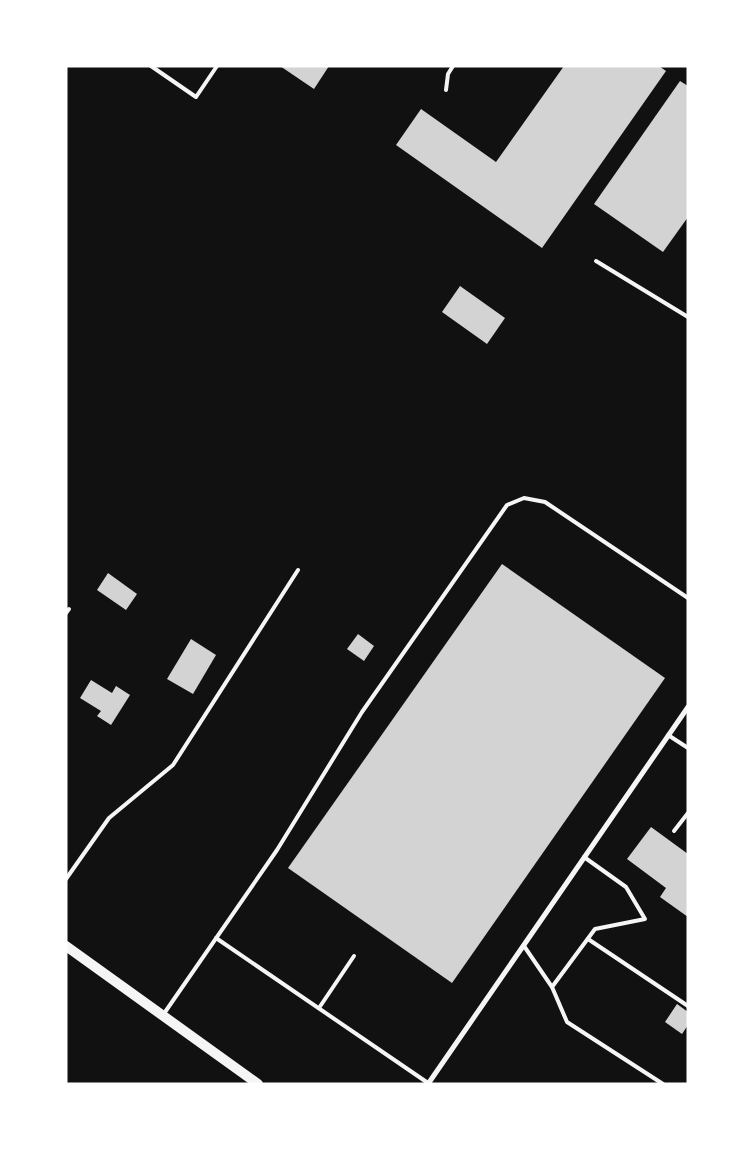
<svg xmlns="http://www.w3.org/2000/svg" width="754" height="1150" font-family="Mulish,sans-serif">
<style>
.building{fill:#d3d3d3}
.lines{fill:none;stroke-linecap:round;stroke-linejoin:round}
.service{stroke:#f5f5f5;stroke-width:4}
.minor{stroke:#f5f5f5;stroke-width:5}
.secondary{stroke:#f5f5f5;stroke-width:10}
</style>
<rect width="100%" height="100%" fill="#111"/>
<g class="building">
<path d="M 280,66 L 329,66 L 314,89 Z"/>
<path d="M 564,66 L 659,66 L 666,71 L 542,248 L 396,145 L 421,109 L 496,162 Z"/>
<path d="M 680,81 L 688,86 L 688,217 L 663,252 L 594,204 Z"/>
<path d="M 460,286 L 505,318 L 487,344 L 442,312 Z"/>
<path d="M 502,564 L 665,678 L 452,983 L 288,868 Z"/>
<path d="M 108,573 L 137,594 L 126,610 L 97,590 Z"/>
<path d="M 358,634 L 374,646 L 364,661 L 347,649 Z"/>
<path d="M 191,639 L 216,655 L 193,694 L 167,679 Z"/>
<path d="M 91,680 L 112,693 L 116,686 L 130,695 L 111,725 L 97,716 L 101,711 L 80,698 Z"/>
<path d="M 651,827 L 688,854 L 688,917 L 660,897 L 666,888 L 627,859 Z"/>
<path d="M 677,1004 L 688,1012 L 688,1025 L 682,1034 L 665,1022 Z"/>
</g>
<g class="lines">
<g class="service">
<path d="M 151,66 L 196,97 L 217,66"/>
<path d="M 446,90 L 448,74 L 453,66"/>
<path d="M 596,261 L 688,317"/>
<path d="M 66,613 L 69,609"/>
<path d="M 668,735 L 688,748"/>
<path d="M 674,831 L 688,813"/>
<path d="M 66,879 L 109,818 L 173,765 L 298,570"/>
<path d="M 216,938 L 428,1083"/>
<path d="M 588,939 L 688,1006"/>
<path d="M 524,946 L 552,987 L 567,1022 L 663,1084"/>
<path d="M 552,987 L 595,929 L 645,919 L 626,887 L 584,857"/>
<path d="M 319,1008 L 354,956"/>
<path d="M 163,1015 L 277,850 L 362,712 L 507,505 L 524,498 L 545,502 L 688,598"/>
</g>
<path class="minor" d="M 428,1084 L 688,707"/>
<path class="secondary" d="M 66,946 L 258,1084"/>
</g>
<rect width="754" height="1150" fill="none" stroke="#ffffff" stroke-width="135"/>
</svg>
